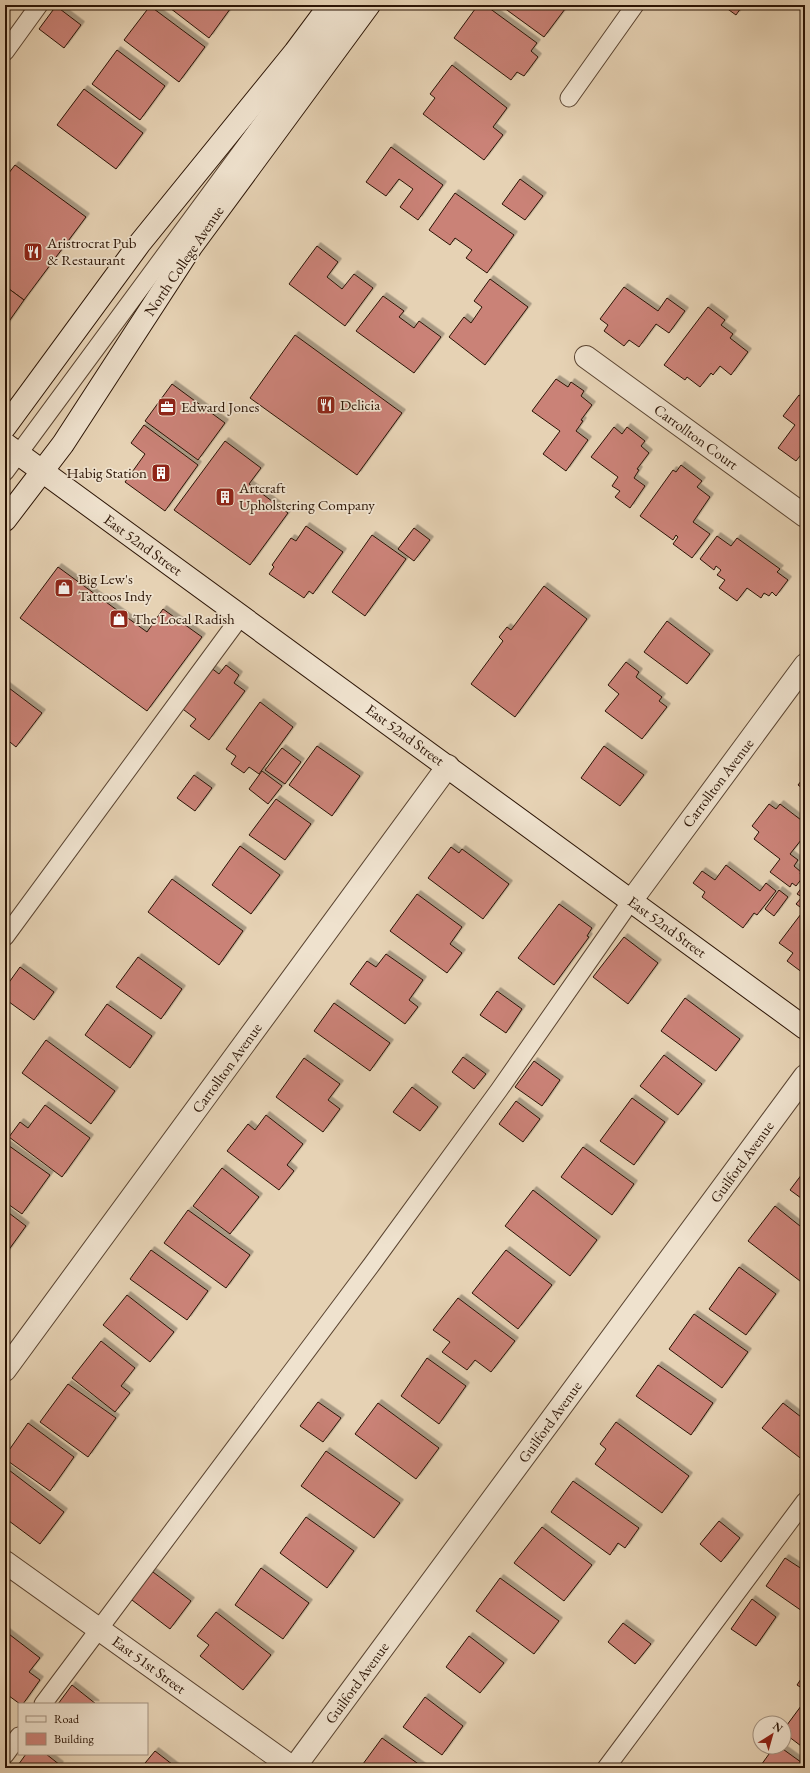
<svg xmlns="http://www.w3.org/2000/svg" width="810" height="1773" font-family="'EB Garamond',serif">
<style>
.building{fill:#ca8277;stroke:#2b1405;filter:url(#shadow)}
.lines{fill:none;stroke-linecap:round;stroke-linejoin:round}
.lane-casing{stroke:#5a4431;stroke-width:19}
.street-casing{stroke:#5a4431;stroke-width:24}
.secondary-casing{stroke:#2b1405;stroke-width:24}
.lane{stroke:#efe2ce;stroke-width:17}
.street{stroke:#efe2ce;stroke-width:22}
.secondary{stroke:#efe2ce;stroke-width:22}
.labels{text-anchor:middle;stroke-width:3.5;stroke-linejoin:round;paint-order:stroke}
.poi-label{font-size:15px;fill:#2b1405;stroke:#efe2ce;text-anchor:start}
.street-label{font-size:15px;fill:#2b1405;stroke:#efe2ce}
</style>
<defs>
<filter id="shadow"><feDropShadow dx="3.5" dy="-3.5" stdDeviation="0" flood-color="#0004"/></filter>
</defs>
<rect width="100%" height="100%" fill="#e6d2b4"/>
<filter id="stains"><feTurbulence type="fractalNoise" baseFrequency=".005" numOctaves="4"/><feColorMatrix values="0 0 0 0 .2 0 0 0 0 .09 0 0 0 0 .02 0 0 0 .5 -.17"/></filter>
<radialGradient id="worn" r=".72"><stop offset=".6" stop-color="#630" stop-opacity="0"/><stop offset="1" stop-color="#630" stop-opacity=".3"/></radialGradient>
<g class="building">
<path d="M 166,5 L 233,5 L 209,38 Z"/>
<path d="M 478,5 L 485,5 L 537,43 L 531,51 L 538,57 L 524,76 L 517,72 L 511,80 L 454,38 Z"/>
<path d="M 500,5 L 568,5 L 544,37 Z"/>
<path d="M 722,5 L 743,5 L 736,15 Z"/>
<path d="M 56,6 L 81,25 L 64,48 L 39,29 Z"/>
<path d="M 150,6 L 205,47 L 179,82 L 124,40 Z"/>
<path d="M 117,50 L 165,86 L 140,120 L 92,84 Z"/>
<path d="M 452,65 L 507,108 L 493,127 L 503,135 L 484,160 L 423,114 L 435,98 L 430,94 Z"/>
<path d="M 84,89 L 143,133 L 116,169 L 57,125 Z"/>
<path d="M 391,147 L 443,185 L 418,220 L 400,207 L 413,189 L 399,179 L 386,196 L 366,182 Z"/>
<path d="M 15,165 L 86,217 L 24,300 L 5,286 L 5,178 Z"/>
<path d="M 520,179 L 543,196 L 525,220 L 502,204 Z"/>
<path d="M 455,193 L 514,235 L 487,273 L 466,258 L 472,250 L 455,238 L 450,245 L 429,230 Z"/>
<path d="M 317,246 L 338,262 L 327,277 L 342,289 L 354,274 L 373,288 L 345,326 L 289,284 Z"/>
<path d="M 490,279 L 528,307 L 485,365 L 449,337 L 464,317 L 471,323 L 482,307 L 474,301 Z"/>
<path d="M 5,286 L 24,300 L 5,327 Z"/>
<path d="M 624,287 L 658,311 L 667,298 L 685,311 L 669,333 L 656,324 L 639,347 L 629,340 L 624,346 L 604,331 L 608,325 L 600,319 Z"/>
<path d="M 383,296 L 404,311 L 399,317 L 414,328 L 419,321 L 441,337 L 414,373 L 356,331 Z"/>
<path d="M 708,307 L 725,320 L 721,325 L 733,334 L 730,338 L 748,352 L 731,375 L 720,366 L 713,375 L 711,373 L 700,387 L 687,377 L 685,380 L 664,365 Z"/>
<path d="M 295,335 L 402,413 L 357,475 L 250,398 Z"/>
<path d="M 556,379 L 568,387 L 571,382 L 584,391 L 581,396 L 592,405 L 581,420 L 583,421 L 576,431 L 588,440 L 566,471 L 543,454 L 560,431 L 532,411 Z"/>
<path d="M 172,384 L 225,423 L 198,460 L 145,421 Z"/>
<path d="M 799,395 L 805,399 L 805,452 L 804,451 L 796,461 L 778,448 L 795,425 L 783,416 Z"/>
<path d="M 144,425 L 198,465 L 165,511 L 125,482 L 145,454 L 131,443 Z"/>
<path d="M 614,427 L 622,434 L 627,427 L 645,441 L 641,446 L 649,453 L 637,469 L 639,470 L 634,478 L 645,486 L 630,508 L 615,497 L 620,491 L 612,486 L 618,477 L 591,457 Z"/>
<path d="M 225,441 L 261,468 L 249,484 L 288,513 L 250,565 L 174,510 Z"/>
<path d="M 681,465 L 702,481 L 697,487 L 710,497 L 693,522 L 710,534 L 692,558 L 673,544 L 678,537 L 676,535 L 673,540 L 640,516 L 673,470 L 676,472 Z"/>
<path d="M 306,526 L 343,552 L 313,594 L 309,591 L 304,598 L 269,574 L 274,567 L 272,565 L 291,538 L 296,541 Z"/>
<path d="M 414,528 L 430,540 L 414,561 L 398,549 Z"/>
<path d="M 372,535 L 406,559 L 365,616 L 332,592 Z"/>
<path d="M 717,536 L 731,546 L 737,538 L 780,569 L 777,572 L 788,580 L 776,596 L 772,592 L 769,596 L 764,593 L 761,598 L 747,588 L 737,601 L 719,588 L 725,580 L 717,575 L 721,570 L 716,566 L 714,570 L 700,559 Z"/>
<path d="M 58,567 L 147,632 L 163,609 L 202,637 L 147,711 L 20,618 Z"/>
<path d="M 544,586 L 587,619 L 515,717 L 471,684 L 503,641 L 499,637 L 507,627 L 511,630 Z"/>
<path d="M 667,621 L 710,654 L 687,684 L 644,652 Z"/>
<path d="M 626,662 L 639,672 L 636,677 L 662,697 L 659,701 L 667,707 L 642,739 L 605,711 L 619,694 L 608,685 Z"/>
<path d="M 226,665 L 239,675 L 234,683 L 245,691 L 209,740 L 190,726 L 196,719 L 180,707 L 210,667 L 219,674 Z"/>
<path d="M 5,685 L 42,713 L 16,747 L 5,738 Z"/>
<path d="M 260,702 L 293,727 L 259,774 L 249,767 L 244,773 L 231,764 L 236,756 L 226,749 Z"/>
<path d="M 317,746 L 360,776 L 332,816 L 289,785 Z"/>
<path d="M 604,746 L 644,775 L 620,806 L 581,778 Z"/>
<path d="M 282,748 L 301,762 L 285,784 L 265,770 Z"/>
<path d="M 262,771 L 282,786 L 268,804 L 249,789 Z"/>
<path d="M 194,775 L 212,788 L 195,811 L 177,798 Z"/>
<path d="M 805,776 L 805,790 L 798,785 Z"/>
<path d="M 276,799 L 311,824 L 285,860 L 249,835 Z"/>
<path d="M 769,804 L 776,809 L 780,804 L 805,823 L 805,835 L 790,854 L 798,860 L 794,866 L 801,872 L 800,874 L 803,877 L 796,886 L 792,883 L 790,887 L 770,872 L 780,859 L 754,839 L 759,832 L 752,826 Z"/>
<path d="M 240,846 L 280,875 L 251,914 L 212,885 Z"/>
<path d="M 451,847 L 459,853 L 462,849 L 509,884 L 483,919 L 428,878 Z"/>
<path d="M 726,865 L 760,891 L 766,883 L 776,891 L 757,915 L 754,913 L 743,928 L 702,897 L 705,892 L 693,883 L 702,871 L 715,880 Z"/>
<path d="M 172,879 L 243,931 L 219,965 L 148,912 Z"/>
<path d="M 805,883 L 805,970 L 803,973 L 787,961 L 793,953 L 779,943 L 804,910 L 796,904 L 802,897 L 797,894 Z"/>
<path d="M 779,890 L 788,897 L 774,916 L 765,909 Z"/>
<path d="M 417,894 L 462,927 L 450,944 L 462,953 L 447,973 L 390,931 Z"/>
<path d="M 559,904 L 592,928 L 587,936 L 589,937 L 554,985 L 518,958 Z"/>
<path d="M 624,937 L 658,963 L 628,1004 L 593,977 Z"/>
<path d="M 386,954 L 423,980 L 409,1000 L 418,1007 L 405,1024 L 350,984 L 367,961 L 376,967 Z"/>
<path d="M 138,957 L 182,989 L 161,1019 L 116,987 Z"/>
<path d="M 20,967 L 54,992 L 34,1020 L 5,999 L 5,988 Z"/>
<path d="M 497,991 L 522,1009 L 506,1033 L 480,1015 Z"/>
<path d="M 685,998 L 740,1039 L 716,1071 L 661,1031 Z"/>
<path d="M 334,1003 L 390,1043 L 370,1071 L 314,1031 Z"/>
<path d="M 107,1004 L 152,1036 L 130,1068 L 85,1035 Z"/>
<path d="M 46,1040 L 115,1091 L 91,1124 L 22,1073 Z"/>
<path d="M 664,1055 L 702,1084 L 678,1115 L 640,1086 Z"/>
<path d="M 463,1057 L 486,1074 L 474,1089 L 452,1072 Z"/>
<path d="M 304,1058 L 340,1084 L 328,1100 L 340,1109 L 323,1132 L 276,1097 Z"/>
<path d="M 534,1061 L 560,1080 L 542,1106 L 515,1087 Z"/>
<path d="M 412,1087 L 438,1107 L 420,1131 L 393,1112 Z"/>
<path d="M 632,1098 L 665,1122 L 634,1165 L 600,1141 Z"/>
<path d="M 516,1101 L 540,1119 L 523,1142 L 499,1124 Z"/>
<path d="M 45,1105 L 90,1138 L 62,1177 L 9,1137 L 20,1122 L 28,1128 Z"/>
<path d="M 266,1115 L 303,1144 L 287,1165 L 294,1171 L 279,1190 L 227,1151 L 248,1124 L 255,1130 Z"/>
<path d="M 5,1143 L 50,1175 L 22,1214 L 5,1202 Z"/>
<path d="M 583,1147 L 634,1184 L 612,1215 L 561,1177 Z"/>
<path d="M 222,1168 L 259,1197 L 230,1234 L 193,1206 Z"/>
<path d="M 805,1170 L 805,1201 L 790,1190 Z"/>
<path d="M 533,1190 L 597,1240 L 570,1276 L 505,1226 Z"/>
<path d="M 775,1206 L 805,1230 L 805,1274 L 800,1281 L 748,1241 Z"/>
<path d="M 5,1210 L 26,1226 L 5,1255 Z"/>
<path d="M 188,1210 L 250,1255 L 226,1288 L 164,1243 Z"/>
<path d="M 151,1250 L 208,1291 L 187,1320 L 130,1279 Z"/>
<path d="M 506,1250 L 552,1285 L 518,1329 L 472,1293 Z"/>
<path d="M 739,1267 L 776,1294 L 746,1335 L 709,1309 Z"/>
<path d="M 127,1295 L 174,1332 L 150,1362 L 103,1325 Z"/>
<path d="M 458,1298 L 515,1341 L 491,1372 L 475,1360 L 467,1370 L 442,1352 L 450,1342 L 433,1330 Z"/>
<path d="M 694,1314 L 748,1352 L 722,1388 L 669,1349 Z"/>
<path d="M 101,1341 L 135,1368 L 121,1386 L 130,1393 L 115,1412 L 72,1378 Z"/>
<path d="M 427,1358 L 466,1386 L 439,1424 L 401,1396 Z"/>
<path d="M 658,1365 L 713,1403 L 691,1435 L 636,1396 Z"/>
<path d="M 68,1384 L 116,1418 L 88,1457 L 40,1422 Z"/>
<path d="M 318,1402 L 341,1418 L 323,1442 L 300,1426 Z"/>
<path d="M 378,1403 L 439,1448 L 416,1479 L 355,1434 Z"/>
<path d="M 783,1403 L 805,1420 L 804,1461 L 762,1428 Z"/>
<path d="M 616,1422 L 689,1476 L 662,1513 L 595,1464 L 606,1449 L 600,1444 Z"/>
<path d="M 28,1423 L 74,1457 L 50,1491 L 5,1459 L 5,1456 Z"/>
<path d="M 326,1451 L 400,1503 L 374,1538 L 301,1486 Z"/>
<path d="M 5,1467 L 64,1512 L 40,1544 L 5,1518 Z"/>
<path d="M 573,1481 L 639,1528 L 625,1548 L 618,1543 L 610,1555 L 551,1512 Z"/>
<path d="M 306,1517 L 354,1551 L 327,1588 L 280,1553 Z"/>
<path d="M 719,1521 L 740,1538 L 721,1562 L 700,1544 Z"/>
<path d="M 542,1527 L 592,1565 L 564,1601 L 514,1563 Z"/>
<path d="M 785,1558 L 805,1571 L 805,1608 L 802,1611 L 766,1586 Z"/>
<path d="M 261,1568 L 309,1603 L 283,1639 L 235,1605 Z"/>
<path d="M 149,1569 L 191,1601 L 170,1629 L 128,1597 Z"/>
<path d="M 500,1578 L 559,1621 L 534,1654 L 476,1611 Z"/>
<path d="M 752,1599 L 776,1617 L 756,1646 L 731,1629 Z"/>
<path d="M 216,1612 L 271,1655 L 243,1690 L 200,1656 L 209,1645 L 197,1636 Z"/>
<path d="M 623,1623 L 651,1644 L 635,1664 L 608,1642 Z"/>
<path d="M 5,1631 L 40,1658 L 29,1672 L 40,1680 L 23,1704 L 20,1704 L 5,1693 Z"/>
<path d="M 469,1636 L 504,1663 L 480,1693 L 446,1667 Z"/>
<path d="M 805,1673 L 805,1690 L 797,1685 Z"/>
<path d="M 72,1685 L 96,1704 L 58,1704 Z"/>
<path d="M 425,1697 L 463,1726 L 442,1755 L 403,1727 Z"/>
<path d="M 804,1702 L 805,1702 L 805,1749 L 784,1733 L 784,1729 Z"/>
<path d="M 382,1738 L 424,1768 L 360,1768 Z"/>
<path d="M 774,1747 L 780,1747 L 805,1765 L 805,1768 L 759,1768 Z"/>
<path d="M 155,1751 L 177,1768 L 141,1768 Z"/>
<path d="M 26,1754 L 46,1754 L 60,1765 L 58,1768 L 16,1768 Z"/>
</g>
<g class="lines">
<defs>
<g id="lane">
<path d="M 5,52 L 39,5"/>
<path d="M 569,98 L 635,5"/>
<path d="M 5,472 L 349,5"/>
<path d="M 5,937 L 241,616"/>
<path d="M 43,1704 L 372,1264 L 499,1090 L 631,901"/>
<path d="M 5,1755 L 19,1736"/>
<path d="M 606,1768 L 805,1501"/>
</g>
<g id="street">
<path d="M 586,357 L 805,516"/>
<path d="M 631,901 L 805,665"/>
<path d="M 5,1370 L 448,766"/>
<path d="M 5,1562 L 293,1768"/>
<path d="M 294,1768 L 805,1076"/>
</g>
<g id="secondary">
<path d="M 5,427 L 140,243 L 295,52 L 330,5"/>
<path d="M 5,444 L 805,1028"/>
<path d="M 5,520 L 63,444 L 191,247 L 369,5"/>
</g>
</defs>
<use href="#lane" class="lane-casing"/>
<use href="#street" class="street-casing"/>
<use href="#secondary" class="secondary-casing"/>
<use href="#lane" class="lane"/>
<use href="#street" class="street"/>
<use href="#secondary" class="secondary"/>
</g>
<defs>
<symbol id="restaurant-square" viewBox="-11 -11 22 22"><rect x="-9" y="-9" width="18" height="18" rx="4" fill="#8f2418" stroke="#efe2ce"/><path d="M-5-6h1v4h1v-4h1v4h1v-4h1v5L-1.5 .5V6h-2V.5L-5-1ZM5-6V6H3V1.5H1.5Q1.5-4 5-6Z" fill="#fff"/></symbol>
<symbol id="office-square" viewBox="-11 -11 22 22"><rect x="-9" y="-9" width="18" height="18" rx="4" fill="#8f2418" stroke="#efe2ce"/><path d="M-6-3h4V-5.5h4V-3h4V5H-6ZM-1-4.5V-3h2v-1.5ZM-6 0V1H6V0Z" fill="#fff"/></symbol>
<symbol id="building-square" viewBox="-11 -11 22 22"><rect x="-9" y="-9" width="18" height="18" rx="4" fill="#8f2418" stroke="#efe2ce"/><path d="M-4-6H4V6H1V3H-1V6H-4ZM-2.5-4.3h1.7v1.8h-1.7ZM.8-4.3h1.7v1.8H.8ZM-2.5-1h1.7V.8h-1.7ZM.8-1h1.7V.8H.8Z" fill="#fff"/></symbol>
<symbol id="shop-square" viewBox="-11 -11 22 22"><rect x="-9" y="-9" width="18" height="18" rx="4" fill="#8f2418" stroke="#efe2ce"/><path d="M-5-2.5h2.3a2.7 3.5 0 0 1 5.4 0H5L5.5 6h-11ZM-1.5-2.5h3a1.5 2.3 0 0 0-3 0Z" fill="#fff"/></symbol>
</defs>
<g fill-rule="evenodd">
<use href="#restaurant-square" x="22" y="241" width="22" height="22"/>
<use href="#restaurant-square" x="315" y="394" width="22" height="22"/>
<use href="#office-square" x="156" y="396" width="22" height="22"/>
<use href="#building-square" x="150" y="462" width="22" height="22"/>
<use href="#building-square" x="214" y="486" width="22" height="22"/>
<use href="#shop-square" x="53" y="577" width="22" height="22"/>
<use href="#shop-square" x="108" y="608" width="22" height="22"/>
</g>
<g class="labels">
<g class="poi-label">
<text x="47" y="248">Aristrocrat Pub<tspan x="47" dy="17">&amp; Restaurant</tspan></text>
<text x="340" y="410">Delicia</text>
<text x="181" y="412">Edward Jones</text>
<text x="147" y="478" text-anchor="end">Habig Station</text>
<text x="239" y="493">Artcraft<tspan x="239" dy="17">Upholstering Company</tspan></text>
<text x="78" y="584">Big Lew's<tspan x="78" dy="17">Tattoos Indy</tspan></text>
<text x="133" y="624">The Local Radish</text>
</g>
<g class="street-label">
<text transform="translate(184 261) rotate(-56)" y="5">North College Avenue</text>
<text transform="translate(696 437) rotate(36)" y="5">Carrollton Court</text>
<text transform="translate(143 545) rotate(36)" y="5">East 52nd Street</text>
<text transform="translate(405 735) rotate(36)" y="5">East 52nd Street</text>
<text transform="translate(718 783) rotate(-53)" y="5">Carrollton Avenue</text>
<text transform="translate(667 927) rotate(36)" y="5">East 52nd Street</text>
<text transform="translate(227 1068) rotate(-54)" y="5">Carrollton Avenue</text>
<text transform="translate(742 1162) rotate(-54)" y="5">Guilford Avenue</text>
<text transform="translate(550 1422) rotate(-54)" y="5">Guilford Avenue</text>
<text transform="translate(149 1665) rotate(36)" y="5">East 51st Street</text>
<text transform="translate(357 1683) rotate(-54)" y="5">Guilford Avenue</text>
</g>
</g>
<rect width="810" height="1773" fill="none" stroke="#e6d2b4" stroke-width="20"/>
<rect x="6" y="6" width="798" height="1761" fill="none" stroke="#2b1405" stroke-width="2"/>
<rect x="10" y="10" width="790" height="1753" fill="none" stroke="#2b1405"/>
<rect x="18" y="1703" width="130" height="52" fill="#efe2ce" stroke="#a1907e"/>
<rect x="26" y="1716" width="20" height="6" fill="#efe2ce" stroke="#a1907e"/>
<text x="54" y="1723" font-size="12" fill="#2b1405">Road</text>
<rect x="26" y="1733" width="20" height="12" fill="#ca8277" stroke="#a1907e"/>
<text x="54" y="1743" font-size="12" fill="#2b1405">Building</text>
<g transform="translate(772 1735) rotate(37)"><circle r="19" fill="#efe2ce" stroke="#a1907e"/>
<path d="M0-3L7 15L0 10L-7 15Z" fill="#8f2418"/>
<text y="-6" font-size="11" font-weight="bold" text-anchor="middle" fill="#2b1405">N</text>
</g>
<rect width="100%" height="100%" filter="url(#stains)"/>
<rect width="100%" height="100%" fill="url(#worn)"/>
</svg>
